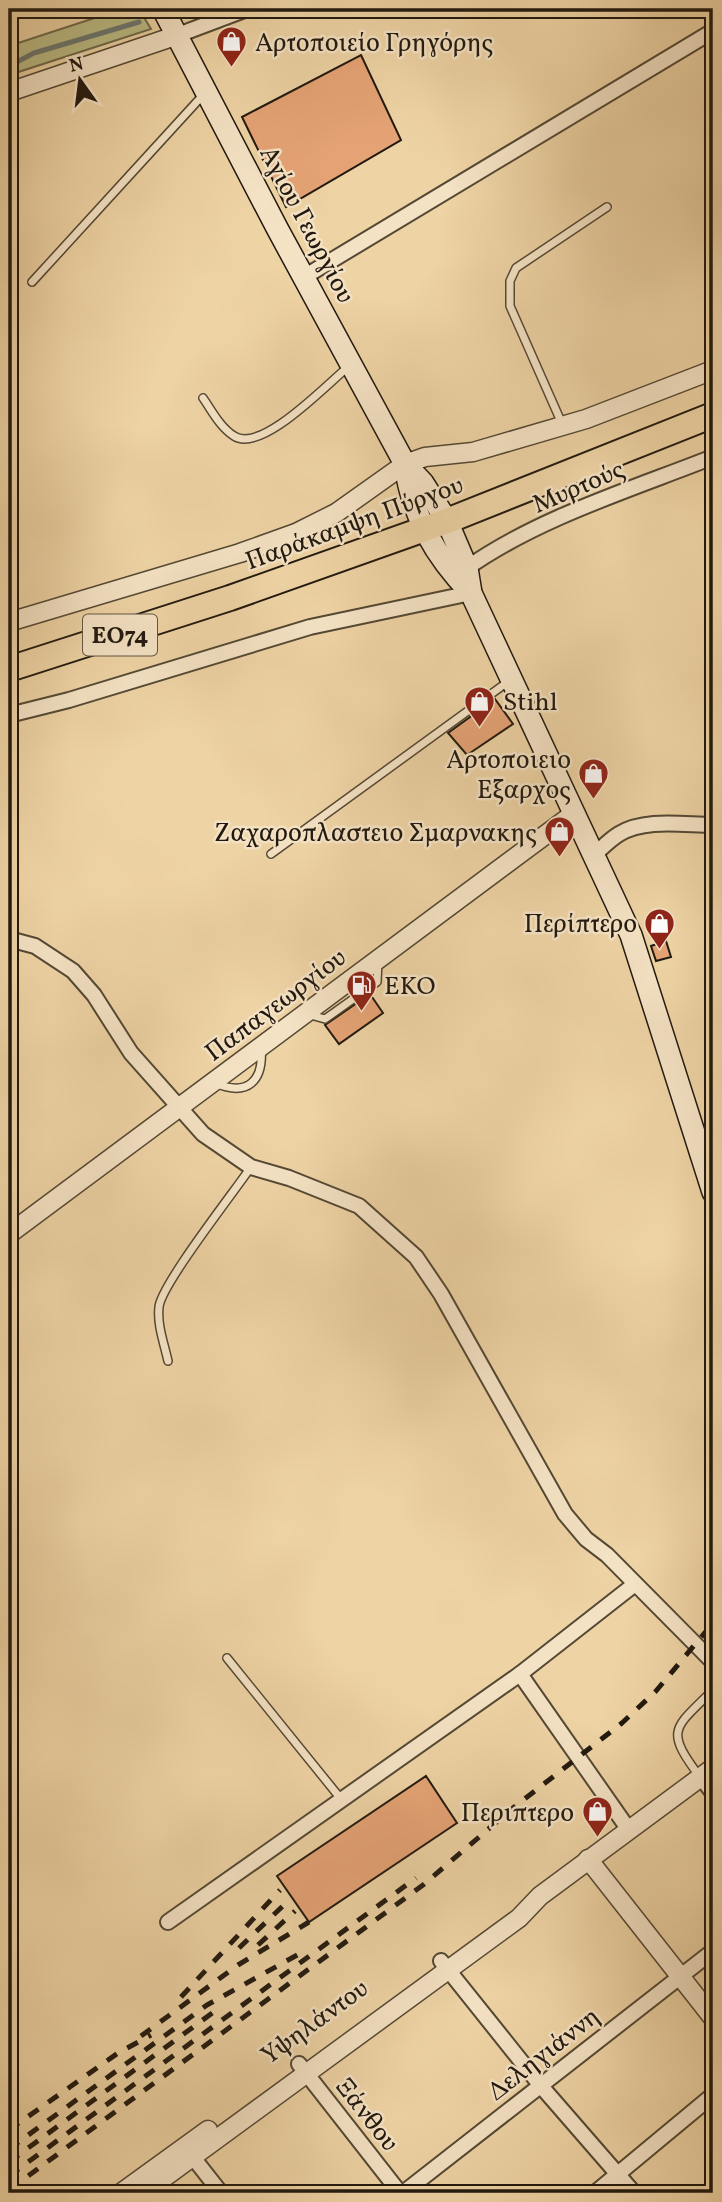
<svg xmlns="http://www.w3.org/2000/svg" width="722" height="2202" font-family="Vollkorn,serif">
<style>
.green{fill:#bbbb84;stroke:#6e6a4a;stroke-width:2}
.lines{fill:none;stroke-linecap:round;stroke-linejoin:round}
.stream{stroke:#6c7770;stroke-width:5}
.building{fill:#e5a375;stroke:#21190f;stroke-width:2}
.service-casing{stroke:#544834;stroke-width:10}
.minor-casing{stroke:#544834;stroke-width:18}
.tertiary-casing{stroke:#544834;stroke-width:21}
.secondary-casing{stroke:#21190f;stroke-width:24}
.trunk-casing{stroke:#21190f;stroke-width:28}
.service{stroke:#f4e2c4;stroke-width:7}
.minor{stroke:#f4e2c4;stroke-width:14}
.tertiary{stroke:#f4e2c4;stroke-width:18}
.secondary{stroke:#f4e2c4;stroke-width:21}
.trunk{stroke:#eed3a4;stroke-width:24}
.rail{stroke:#21190f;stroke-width:5;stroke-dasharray:12 12;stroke-linecap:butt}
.labels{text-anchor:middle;stroke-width:5;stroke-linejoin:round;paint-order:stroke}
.shield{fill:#f4e2c4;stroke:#605545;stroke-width:2}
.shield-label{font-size:24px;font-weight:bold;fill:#21190f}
.poi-label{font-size:26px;fill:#21190f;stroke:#f4e2c4;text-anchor:end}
.street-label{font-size:26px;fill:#21190f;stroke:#f4e2c4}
</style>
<rect width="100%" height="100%" fill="#eed3a4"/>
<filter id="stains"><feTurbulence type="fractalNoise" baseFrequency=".00286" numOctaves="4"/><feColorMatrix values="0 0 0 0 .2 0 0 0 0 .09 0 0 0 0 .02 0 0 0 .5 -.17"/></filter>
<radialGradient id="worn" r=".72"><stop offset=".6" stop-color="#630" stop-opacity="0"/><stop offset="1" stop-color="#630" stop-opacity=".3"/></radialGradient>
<path class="green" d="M 122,9 L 139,9 L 151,29 L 9,75 L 9,46 Z"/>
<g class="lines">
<path class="stream" d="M 9,66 L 34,53 L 139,22"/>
</g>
<g class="building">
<path d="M 361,55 L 401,140 L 286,207 L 242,117 Z"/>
<path d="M 495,699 L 513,724 L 467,755 L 448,733 Z"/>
<path d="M 666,941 L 671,957 L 656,961 L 651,946 Z"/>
<path d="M 370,994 L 383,1013 L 339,1044 L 325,1025 Z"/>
<path d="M 426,1776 L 457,1823 L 309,1922 L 277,1876 Z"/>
</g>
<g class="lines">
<defs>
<g id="service">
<path d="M 32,282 L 204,94"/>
<path d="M 203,398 C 212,411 220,427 234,436 C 261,454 326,385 348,367"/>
<path d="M 563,426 L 510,306 L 510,281 L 516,268 L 607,207"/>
<path d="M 271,854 L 509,681"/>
<path d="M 307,1014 L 325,1019 L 377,982 L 378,961"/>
<path d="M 215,1083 C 248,1097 264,1081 261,1047"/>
<path d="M 168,1361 C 164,1343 157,1325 159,1307 C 161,1285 234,1192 251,1167"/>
<path d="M 227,1658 L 341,1799"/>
<path d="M 700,1777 C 664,1729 674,1729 713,1690"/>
</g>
<g id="minor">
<path d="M 178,35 L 247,9"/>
<path d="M 304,277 L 713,31"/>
<path d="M 467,568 C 538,518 632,489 713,457"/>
<path d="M 9,715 L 69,700 L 310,627 L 471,593"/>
<path d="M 593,856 C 601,849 609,840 619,834 C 645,818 684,825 713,825"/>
<path d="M 9,939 L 35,946 L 73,971 L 94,995 L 131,1053 L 203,1134 L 251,1167 L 289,1178 L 359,1206 L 416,1257 L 441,1294 L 565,1514 L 586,1539 L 607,1555 L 713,1662"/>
<path d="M 701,1777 L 713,1793"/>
<path d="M 629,1830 L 520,1674 L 635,1584"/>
<path d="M 168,1922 L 520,1674"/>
<path d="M 441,1961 L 541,2086 L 634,2193"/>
<path d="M 299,2064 L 400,2193"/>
<path d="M 188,2151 L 221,2193"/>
<path d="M 403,2193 L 713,1951"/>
<path d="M 595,2193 L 713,2095"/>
</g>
<g id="tertiary">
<path d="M 9,92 L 178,35"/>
<path d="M 9,622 L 240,553 L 296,533 L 336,513 L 405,464 L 425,457 L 473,452 L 586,419 L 713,370"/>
<path d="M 9,1234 L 572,815"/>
<path d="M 588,1859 L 713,2018"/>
<path d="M 121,2193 L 208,2130"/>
<path d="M 143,2193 L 519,1918 L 540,1896 L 713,1768"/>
</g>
<g id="secondary">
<path d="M 163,9 L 277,228 L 405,464 L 423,483 L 447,521 L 467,568 L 471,593 L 631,935 L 713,1192"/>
<path d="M 405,464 C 412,516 435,556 471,593"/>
</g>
<path id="trunk" d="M 9,669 L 230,598 L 447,521 L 713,415"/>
</defs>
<use href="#service" class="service-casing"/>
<use href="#minor" class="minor-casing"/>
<use href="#tertiary" class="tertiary-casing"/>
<use href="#secondary" class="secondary-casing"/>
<use href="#trunk" class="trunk-casing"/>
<use href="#service" class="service"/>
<use href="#minor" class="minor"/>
<use href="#tertiary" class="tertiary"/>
<use href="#secondary" class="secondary"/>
<use href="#trunk" class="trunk"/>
<g class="rail">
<path d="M 258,1945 L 295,1911"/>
<path d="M 239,1948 L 288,1901"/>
<path d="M 181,1997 L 280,1890"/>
<path d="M 141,2036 L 238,1965 L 309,1922"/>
<path d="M 9,2130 L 118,2053 L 151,2035"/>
<path d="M 9,2149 L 207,2005 L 299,1954"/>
<path d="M 9,2162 L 215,2011"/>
<path d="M 9,2176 L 416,1878"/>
<path d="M 9,2190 L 423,1885 L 513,1808 L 622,1723 L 656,1691 L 713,1623"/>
</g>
</g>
<defs>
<symbol id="shop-pin" viewBox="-11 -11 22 30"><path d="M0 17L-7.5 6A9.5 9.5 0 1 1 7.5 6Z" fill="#8f2418" stroke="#f4e2c4"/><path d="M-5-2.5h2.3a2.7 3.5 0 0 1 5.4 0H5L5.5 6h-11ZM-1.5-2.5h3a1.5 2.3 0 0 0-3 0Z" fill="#fff"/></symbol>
<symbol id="fuel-pin" viewBox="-11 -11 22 30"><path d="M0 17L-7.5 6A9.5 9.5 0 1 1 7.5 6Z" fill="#8f2418" stroke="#f4e2c4"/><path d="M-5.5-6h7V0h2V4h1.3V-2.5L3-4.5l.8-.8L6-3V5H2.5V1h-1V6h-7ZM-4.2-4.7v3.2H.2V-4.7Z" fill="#fff"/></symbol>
</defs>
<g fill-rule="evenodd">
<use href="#shop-pin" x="214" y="24" width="35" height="47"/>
<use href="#shop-pin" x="462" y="684" width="35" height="47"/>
<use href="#shop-pin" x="576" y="756" width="35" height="47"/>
<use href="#shop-pin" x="542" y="814" width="35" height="47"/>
<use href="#shop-pin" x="642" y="906" width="35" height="47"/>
<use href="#fuel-pin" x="344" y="968" width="35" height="47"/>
<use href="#shop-pin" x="580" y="1794" width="35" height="47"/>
</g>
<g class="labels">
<rect class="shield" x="83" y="614.5" width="74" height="41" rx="5"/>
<g class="shield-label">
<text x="120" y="643">ΕΟ74</text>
</g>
<g class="poi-label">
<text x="255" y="51" text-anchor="start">Αρτοποιείο Γρηγόρης</text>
<text x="503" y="710" text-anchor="start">Stihl</text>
<text x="571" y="768">Αρτοποιειο<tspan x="571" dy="30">Εξαρχος</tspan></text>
<text x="537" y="841">Ζαχαροπλαστειο Σμαρνακης</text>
<text x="637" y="932">Περίπτερο</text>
<text x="384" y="994" text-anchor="start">EKO</text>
<text x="574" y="1821">Περιπτερο</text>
</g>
<g class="street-label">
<text transform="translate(308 224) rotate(62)" y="9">Αγίου Γεωργίου</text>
<text transform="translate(578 486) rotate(-23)" y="9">Μυρτούς</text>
<text transform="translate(354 522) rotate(-20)" y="9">Παράκαμψη Πύργου</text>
<text transform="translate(275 1004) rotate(-37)" y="9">Παπαγεωργίου</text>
<text transform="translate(314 2021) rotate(-36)" y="9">Υψηλάντου</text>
<text transform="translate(543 2053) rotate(-38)" y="9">Δεληγιάννη</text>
<text transform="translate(368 2114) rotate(52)" y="9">Ξάνθου</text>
</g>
</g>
<rect width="722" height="2202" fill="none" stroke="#eed3a4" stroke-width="35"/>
<rect x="10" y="10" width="701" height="2181" fill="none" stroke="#21190f" stroke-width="3.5"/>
<rect x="18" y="18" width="687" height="2167" fill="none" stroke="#21190f" stroke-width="2"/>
<g transform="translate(80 80) rotate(346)" stroke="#f4e2c4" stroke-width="5" paint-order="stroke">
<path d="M0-5L12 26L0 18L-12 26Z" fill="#21190f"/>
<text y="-10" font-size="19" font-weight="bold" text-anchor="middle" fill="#21190f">N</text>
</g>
<rect width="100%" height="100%" filter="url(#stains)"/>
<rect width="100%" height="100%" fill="url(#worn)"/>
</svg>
